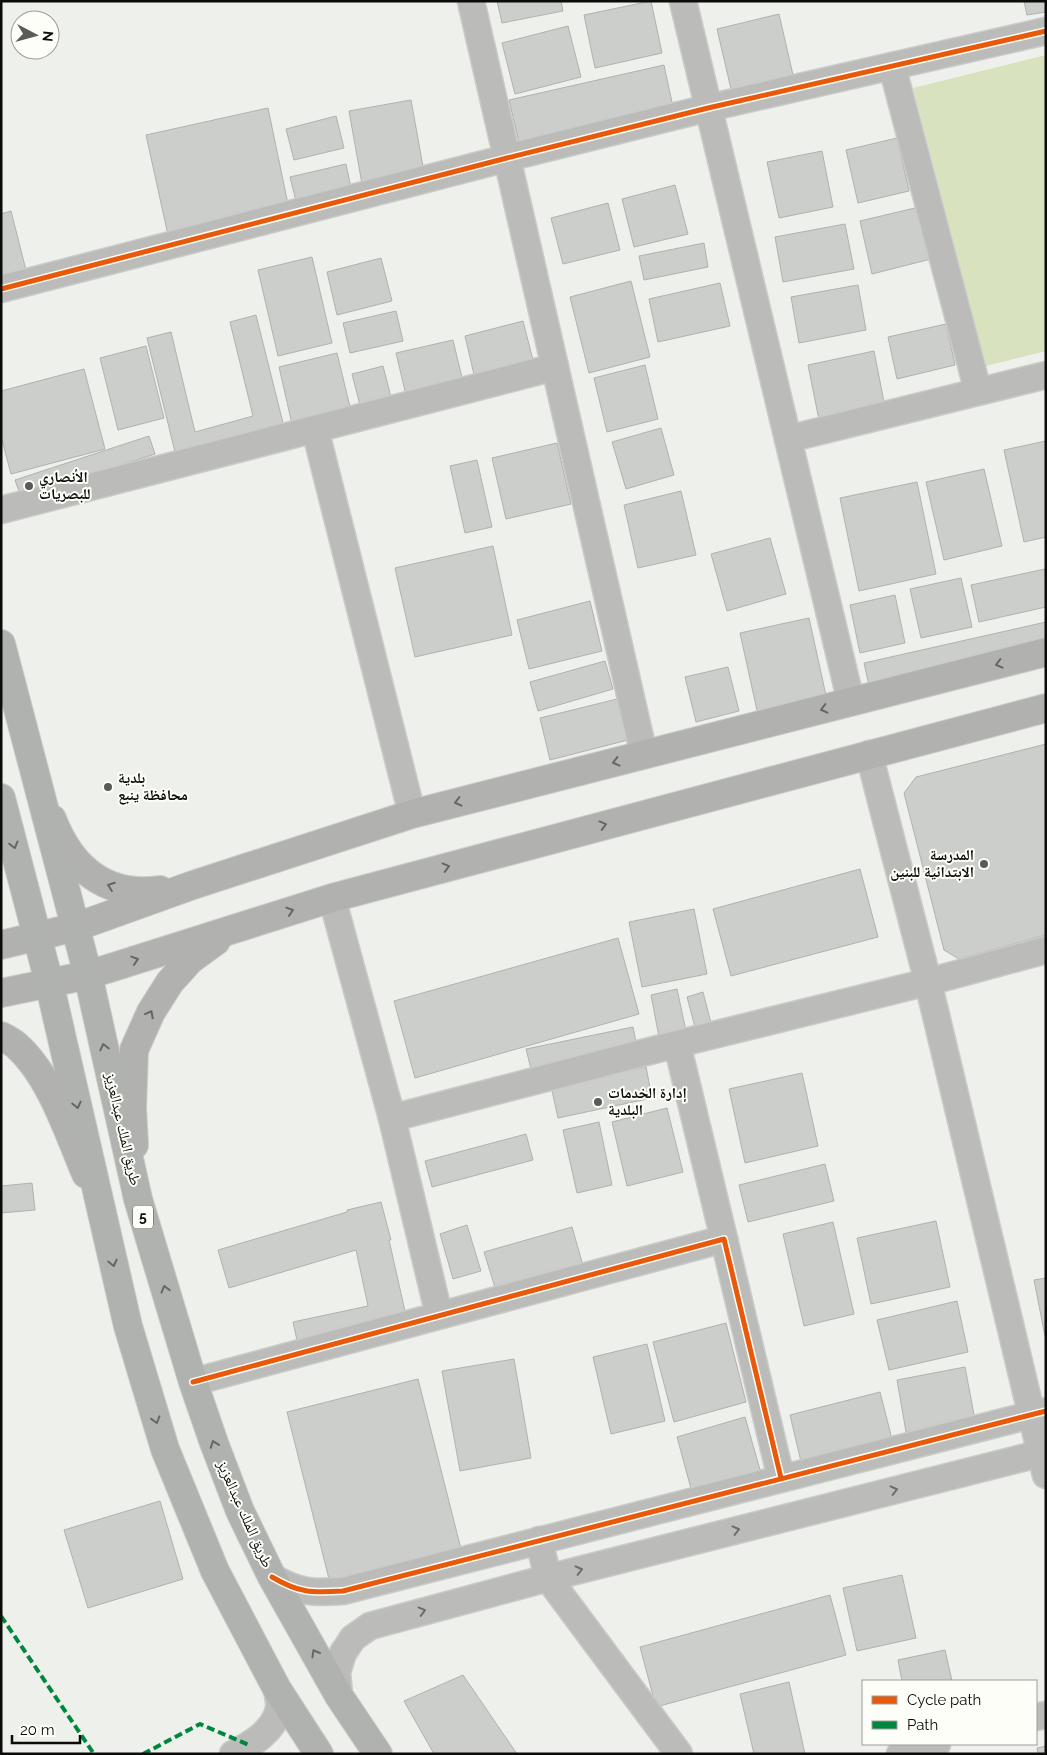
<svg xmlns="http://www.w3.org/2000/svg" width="1047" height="1755" font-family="Raleway,'Noto Naskh Arabic',sans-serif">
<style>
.green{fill:#d9e2be}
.building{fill:#cccecb;stroke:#b1b2af}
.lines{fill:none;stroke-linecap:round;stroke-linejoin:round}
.minor-casing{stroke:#cacbc8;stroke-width:29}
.secondary-casing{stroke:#cacbc8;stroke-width:30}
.trunk-casing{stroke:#cacbc8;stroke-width:30}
.minor{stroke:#bbbbba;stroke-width:26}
.secondary{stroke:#b1b1b0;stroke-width:28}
.trunk{stroke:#b0b2af;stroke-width:28}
.quiet{stroke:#00873e;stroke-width:4;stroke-dasharray:8 4;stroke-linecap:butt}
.cycleway-casing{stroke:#fcfef7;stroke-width:8}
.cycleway{stroke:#e8590c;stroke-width:5}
.oneway{stroke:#666665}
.oneway2{stroke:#666764}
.oneway3{stroke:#6c6c6a}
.poi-dot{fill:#5a5b58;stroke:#fcfef7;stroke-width:2}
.labels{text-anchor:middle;stroke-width:4;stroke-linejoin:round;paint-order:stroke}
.shield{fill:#fcfef7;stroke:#535450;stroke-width:1}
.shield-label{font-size:14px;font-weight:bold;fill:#0b0b09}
.poi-label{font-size:15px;font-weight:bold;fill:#0b0b09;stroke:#fcfef7;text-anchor:start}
.street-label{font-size:15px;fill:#0b0b09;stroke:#fcfef7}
</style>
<rect width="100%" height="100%" fill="#eef0eb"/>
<path class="green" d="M 1046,55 L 1046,351 L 986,366 L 913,88 Z"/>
<g class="building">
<path d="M 497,1 L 561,1 L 563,11 L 502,23 Z"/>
<path d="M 651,1 L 662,53 L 595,68 L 584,15 Z"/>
<path d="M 1024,1 L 1046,1 L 1046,12 L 1027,15 Z"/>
<path d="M 779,14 L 793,75 L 731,89 L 717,29 Z"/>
<path d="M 568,26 L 581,77 L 515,94 L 502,43 Z"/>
<path d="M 664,65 L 673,107 L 519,142 L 509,100 Z"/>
<path d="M 411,100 L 424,172 L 362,184 L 349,111 Z"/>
<path d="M 268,108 L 289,209 L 168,235 L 146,135 Z"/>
<path d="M 336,116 L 344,148 L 294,160 L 286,129 Z"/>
<path d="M 897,138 L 909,191 L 858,203 L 846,150 Z"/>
<path d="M 822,151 L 833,207 L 779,218 L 767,162 Z"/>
<path d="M 346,164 L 352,193 L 297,205 L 290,177 Z"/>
<path d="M 675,185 L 688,234 L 634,247 L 622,199 Z"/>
<path d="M 608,203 L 620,250 L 563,264 L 551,218 Z"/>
<path d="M 919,207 L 931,259 L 872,274 L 860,221 Z"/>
<path d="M 11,211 L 26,270 L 1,276 L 1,214 Z"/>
<path d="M 845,224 L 854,269 L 783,282 L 775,237 Z"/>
<path d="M 704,243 L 708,267 L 644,280 L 639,256 Z"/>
<path d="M 312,257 L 332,343 L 278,356 L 258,270 Z"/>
<path d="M 381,258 L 392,301 L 337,315 L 327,272 Z"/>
<path d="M 631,281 L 650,357 L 589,373 L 570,297 Z"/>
<path d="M 720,283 L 730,326 L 658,342 L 649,299 Z"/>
<path d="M 858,285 L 866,330 L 799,343 L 791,297 Z"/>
<path d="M 396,311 L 403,341 L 350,353 L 343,323 Z"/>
<path d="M 256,315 L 284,427 L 177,460 L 147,338 L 171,332 L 195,432 L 253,416 L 230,322 Z"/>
<path d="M 523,321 L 534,364 L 475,379 L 465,336 Z"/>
<path d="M 946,324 L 955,365 L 897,379 L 888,337 Z"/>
<path d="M 453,340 L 463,382 L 406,395 L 396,353 Z"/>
<path d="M 146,346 L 164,418 L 118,430 L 100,358 Z"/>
<path d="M 874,351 L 885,407 L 819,420 L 808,365 Z"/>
<path d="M 337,353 L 351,411 L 292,424 L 279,367 Z"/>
<path d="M 645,365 L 658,419 L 607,432 L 594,378 Z"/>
<path d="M 383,366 L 392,401 L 361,409 L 352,374 Z"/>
<path d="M 84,369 L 105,449 L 11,474 L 1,436 L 1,391 Z"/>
<path d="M 661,428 L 674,475 L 626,489 L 612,442 Z"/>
<path d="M 149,436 L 155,454 L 21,497 L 15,480 Z"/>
<path d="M 1046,441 L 1046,537 L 1024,542 L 1004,450 Z"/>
<path d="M 557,443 L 571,504 L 506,519 L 492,458 Z"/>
<path d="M 477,460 L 492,527 L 465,533 L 450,466 Z"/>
<path d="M 984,469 L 1002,546 L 944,560 L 926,482 Z"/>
<path d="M 917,482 L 936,574 L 859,591 L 840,498 Z"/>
<path d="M 681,491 L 696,555 L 638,568 L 624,505 Z"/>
<path d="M 770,538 L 786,594 L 727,611 L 711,554 Z"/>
<path d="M 493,546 L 512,635 L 415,657 L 395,568 Z"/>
<path d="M 1045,569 L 1046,607 L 979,622 L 971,585 Z"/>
<path d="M 961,578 L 972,627 L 921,638 L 910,589 Z"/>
<path d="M 895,595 L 905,643 L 860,653 L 850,605 Z"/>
<path d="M 590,601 L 602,651 L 529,669 L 517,620 Z"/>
<path d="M 809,618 L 827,700 L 758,715 L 740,633 Z"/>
<path d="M 1046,622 L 1046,650 L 870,690 L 864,663 Z"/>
<path d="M 605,661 L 613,689 L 538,711 L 530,682 Z"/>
<path d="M 728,667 L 739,711 L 696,722 L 685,677 Z"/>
<path d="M 617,699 L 628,740 L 550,760 L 540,718 Z"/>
<path d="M 1046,744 L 1046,935 L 959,959 L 944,950 L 904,793 L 916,777 Z"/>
<path d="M 860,869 L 878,937 L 731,976 L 713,909 Z"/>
<path d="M 694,909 L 707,974 L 642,987 L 629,922 Z"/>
<path d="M 618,938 L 639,1014 L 415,1078 L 394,1001 Z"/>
<path d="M 677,989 L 686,1031 L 659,1037 L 651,995 Z"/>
<path d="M 703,992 L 711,1023 L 695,1027 L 687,997 Z"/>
<path d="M 633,1027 L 637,1047 L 531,1069 L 526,1049 Z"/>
<path d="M 646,1067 L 652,1098 L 558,1118 L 551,1086 Z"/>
<path d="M 802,1073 L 818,1146 L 745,1163 L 729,1089 Z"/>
<path d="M 667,1108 L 683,1172 L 627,1186 L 612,1122 Z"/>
<path d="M 599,1122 L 612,1185 L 577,1193 L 563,1130 Z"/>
<path d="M 526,1134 L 533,1160 L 432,1187 L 425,1161 Z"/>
<path d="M 825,1164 L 834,1201 L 748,1222 L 739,1185 Z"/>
<path d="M 32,1183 L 35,1210 L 1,1213 L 1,1186 Z"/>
<path d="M 381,1202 L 391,1240 L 389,1240 L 407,1320 L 298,1345 L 293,1322 L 368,1306 L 356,1250 L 229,1288 L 218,1250 L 347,1212 L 347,1210 Z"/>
<path d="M 936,1221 L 950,1287 L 871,1304 L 857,1238 Z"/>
<path d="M 833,1222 L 854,1314 L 804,1326 L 783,1234 Z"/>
<path d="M 467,1225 L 481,1271 L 453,1279 L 440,1234 Z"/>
<path d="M 572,1227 L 584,1269 L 497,1294 L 484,1252 Z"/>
<path d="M 1046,1278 L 1046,1336 L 1045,1336 L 1034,1280 Z"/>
<path d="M 957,1301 L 968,1352 L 889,1370 L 877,1320 Z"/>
<path d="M 726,1323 L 746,1402 L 674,1422 L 653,1342 Z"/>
<path d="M 647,1344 L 665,1421 L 611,1434 L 593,1357 Z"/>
<path d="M 514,1359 L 531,1458 L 460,1471 L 442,1371 Z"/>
<path d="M 965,1367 L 975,1420 L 906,1432 L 897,1380 Z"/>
<path d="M 418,1379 L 461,1549 L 330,1583 L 287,1412 Z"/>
<path d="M 880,1392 L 893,1443 L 802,1466 L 790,1415 Z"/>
<path d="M 745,1417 L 762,1477 L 693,1496 L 677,1437 Z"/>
<path d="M 160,1501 L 183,1579 L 88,1608 L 64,1530 Z"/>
<path d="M 902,1575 L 916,1638 L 857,1651 L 843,1588 Z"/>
<path d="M 830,1595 L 846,1655 L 656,1707 L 640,1647 Z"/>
<path d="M 945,1650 L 952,1681 L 902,1681 L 898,1660 Z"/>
<path d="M 463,1675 L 517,1754 L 434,1754 L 404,1701 Z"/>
<path d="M 789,1682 L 805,1754 L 754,1754 L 740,1694 Z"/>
<path d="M 1046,1746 L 1046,1754 L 1038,1754 L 1037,1748 Z"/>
</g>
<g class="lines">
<defs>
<g id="minor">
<path d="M 471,1 L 644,755"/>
<path d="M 683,1 L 851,702"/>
<path d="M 892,66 L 978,391"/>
<path d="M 1,289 L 507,158 L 708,108 L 1046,31"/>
<path d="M 315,429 L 412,814"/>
<path d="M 788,439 L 1046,375"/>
<path d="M 1,510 L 555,367"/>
<path d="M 869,754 L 928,982 L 1046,1475"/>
<path d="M 332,898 L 392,1118 L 439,1315"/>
<path d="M 677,1044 L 928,982 L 1046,950"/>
<path d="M 392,1118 L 677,1044 L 724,1239"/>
<path d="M 193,1382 L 724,1239 L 781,1478"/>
<path d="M 539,1540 L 548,1578 L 679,1754"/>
<path d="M 272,1577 C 299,1593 312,1593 343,1591 L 1046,1411"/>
<path d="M 339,1696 L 337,1672 L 343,1653 L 353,1638 L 370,1626 L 548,1578 L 1046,1452"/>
<path d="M 1036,1717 L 1046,1715"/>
<path d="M 233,1754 C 252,1744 274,1731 279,1709 C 280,1703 278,1695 277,1689"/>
<path d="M 900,1754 L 937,1744"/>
</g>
<g id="secondary">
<path d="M 52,819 C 71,868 105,898 160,890"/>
<path d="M 1,945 L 76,927 L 193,885 L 412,814 L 1046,652"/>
<path d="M 1,993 L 88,975 L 332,898 L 1046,708"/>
<path d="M 1,1036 C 7,1039 13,1042 17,1046 C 50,1075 69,1134 86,1174"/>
<path d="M 134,1145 L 132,1108 L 134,1050 L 151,1012 L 170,982 L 190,960 L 216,941"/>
</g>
<g id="trunk">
<path d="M 1,644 L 88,975 L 138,1199 L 193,1382 L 214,1443 L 240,1511 L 272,1577 L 339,1696 L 378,1754"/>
<path d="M 1,798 L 49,982 L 128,1326 L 165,1449 L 215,1571 L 277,1689 L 319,1754"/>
</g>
</defs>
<use href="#minor" class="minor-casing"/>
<use href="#secondary" class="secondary-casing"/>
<use href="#trunk" class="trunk-casing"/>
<use href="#minor" class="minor"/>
<use href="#secondary" class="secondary"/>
<use href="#trunk" class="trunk"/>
<g class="quiet">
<path d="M 1,1616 L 94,1754"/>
<path d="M 143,1754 L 200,1724 L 249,1745"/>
</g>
<defs>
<g id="cycleway">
<path d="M 1,289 L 507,158 L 708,108 L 1046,31"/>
<path d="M 193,1382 L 724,1239 L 781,1478"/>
<path d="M 272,1577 C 299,1593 312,1593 343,1591 L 1046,1411"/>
</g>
</defs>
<use href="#cycleway" class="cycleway-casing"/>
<use href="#cycleway" class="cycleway"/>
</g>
<defs><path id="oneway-chevron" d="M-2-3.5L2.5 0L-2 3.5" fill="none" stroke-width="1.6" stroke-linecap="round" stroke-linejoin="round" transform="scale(1.25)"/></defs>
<g class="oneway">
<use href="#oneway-chevron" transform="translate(999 664) rotate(166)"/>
<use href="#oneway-chevron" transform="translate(824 709) rotate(166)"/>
<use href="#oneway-chevron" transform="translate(616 762) rotate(166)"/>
<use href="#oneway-chevron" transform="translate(458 802) rotate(166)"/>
<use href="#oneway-chevron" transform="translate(603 825) rotate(-15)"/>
<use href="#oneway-chevron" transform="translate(446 867) rotate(-15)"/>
<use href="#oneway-chevron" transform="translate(111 886) rotate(-160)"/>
<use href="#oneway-chevron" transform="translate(290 911) rotate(-18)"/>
<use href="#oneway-chevron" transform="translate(135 960) rotate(-18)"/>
<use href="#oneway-chevron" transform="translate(150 1014) rotate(-62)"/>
</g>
<g class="oneway2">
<use href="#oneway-chevron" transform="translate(14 845) rotate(75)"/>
<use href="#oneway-chevron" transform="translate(104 1047) rotate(-103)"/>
<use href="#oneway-chevron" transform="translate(77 1105) rotate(77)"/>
<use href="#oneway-chevron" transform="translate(113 1263) rotate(77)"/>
<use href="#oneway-chevron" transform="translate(165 1289) rotate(-106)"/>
<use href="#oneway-chevron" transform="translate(156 1420) rotate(73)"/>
<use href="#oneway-chevron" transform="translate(214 1444) rotate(-110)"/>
<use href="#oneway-chevron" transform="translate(315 1653) rotate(-119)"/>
</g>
<g class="oneway3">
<use href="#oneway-chevron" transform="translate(894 1490) rotate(-14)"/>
<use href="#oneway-chevron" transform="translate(736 1530) rotate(-14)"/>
<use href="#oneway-chevron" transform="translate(579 1570) rotate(-14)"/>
<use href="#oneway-chevron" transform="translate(422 1611) rotate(-15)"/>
</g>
<g class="poi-dot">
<circle cx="29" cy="486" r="5"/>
<circle cx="108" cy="787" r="5"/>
<circle cx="984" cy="864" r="5"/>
<circle cx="598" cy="1102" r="5"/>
</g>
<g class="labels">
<rect class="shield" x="133" y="1205.5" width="20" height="23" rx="4"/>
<g class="shield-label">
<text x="143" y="1222">5</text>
</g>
<g class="poi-label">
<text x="39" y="482">الأنصاري<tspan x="39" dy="17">للبصريات</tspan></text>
<text x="118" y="783">بلدية<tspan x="118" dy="17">محافظة ينبع</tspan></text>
<text x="974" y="860" text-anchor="end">المدرسة<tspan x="974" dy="17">الابتدائية للبنين</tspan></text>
<text x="608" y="1098">إدارة الخدمات<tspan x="608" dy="17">البلدية</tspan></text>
</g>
<g class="street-label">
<text transform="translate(123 1129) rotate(77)" y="5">طريق الملك عبدالعزيز</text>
<text transform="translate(245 1514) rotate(66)" y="5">طريق الملك عبدالعزيز</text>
</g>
</g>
<rect width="1047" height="1755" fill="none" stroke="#0b0b09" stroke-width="5"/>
<rect x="862" y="1680" width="175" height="65" fill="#fcfef7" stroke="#9c9d98"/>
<rect x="872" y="1696" width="25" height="8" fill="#e8590c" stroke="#9c9d98"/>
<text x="907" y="1705" font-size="15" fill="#0b0b09">Cycle path</text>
<rect x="872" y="1721" width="25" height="8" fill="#00873e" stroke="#9c9d98"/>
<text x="907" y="1730" font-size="15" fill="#0b0b09">Path</text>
<g transform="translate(35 35) rotate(96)"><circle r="24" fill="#fcfef7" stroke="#9c9d98"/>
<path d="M0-4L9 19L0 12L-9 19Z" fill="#5a5b58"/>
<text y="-8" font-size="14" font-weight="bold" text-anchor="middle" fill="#0b0b09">N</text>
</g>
<path d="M12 1735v8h68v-8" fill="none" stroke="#0b0b09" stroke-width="2.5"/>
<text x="20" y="1735" font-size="15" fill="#0b0b09" stroke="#fcfef7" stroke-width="4" paint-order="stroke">20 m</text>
</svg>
